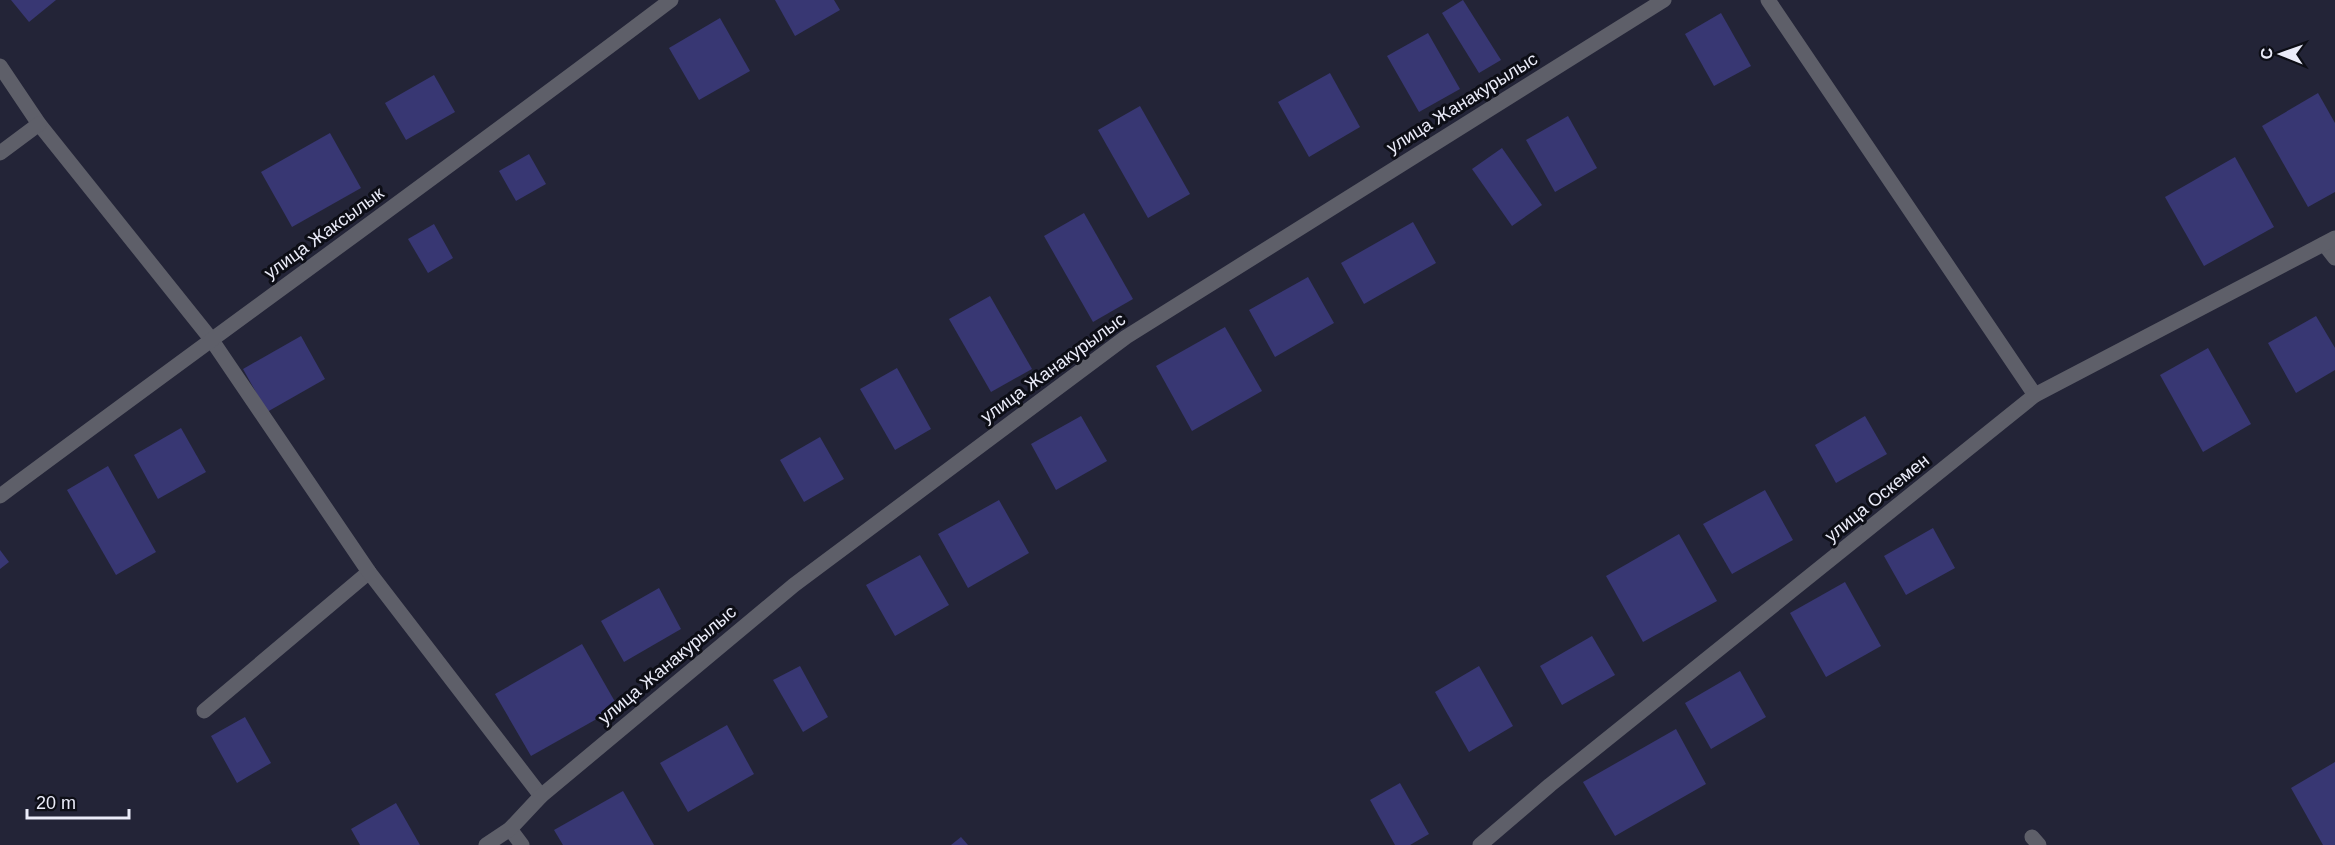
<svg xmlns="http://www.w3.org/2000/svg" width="2335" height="845" font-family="Helvetica,sans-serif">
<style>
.building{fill:#383773}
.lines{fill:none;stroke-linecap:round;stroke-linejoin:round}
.lane{stroke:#5e5f69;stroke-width:15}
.street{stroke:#5e5f69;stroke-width:15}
.labels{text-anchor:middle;stroke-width:6;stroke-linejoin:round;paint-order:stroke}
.street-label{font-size:18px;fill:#ebecf9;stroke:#0d0e16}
</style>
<rect width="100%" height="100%" fill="#232437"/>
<g class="building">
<path d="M 11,0 L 56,0 L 29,22 Z"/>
<path d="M 775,0 L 834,0 L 840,10 L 795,36 Z"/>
<path d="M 1463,0 L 1501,60 L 1479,73 L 1442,13 Z"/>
<path d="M 1721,13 L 1751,66 L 1714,86 L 1685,34 Z"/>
<path d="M 720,18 L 750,71 L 699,100 L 669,48 Z"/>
<path d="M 1428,33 L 1460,89 L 1419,112 L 1387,56 Z"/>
<path d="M 1330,73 L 1360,127 L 1309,157 L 1278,102 Z"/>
<path d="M 434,75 L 455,112 L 406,140 L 385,103 Z"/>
<path d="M 2318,93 L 2335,123 L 2335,192 L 2308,207 L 2262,126 Z"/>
<path d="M 1140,106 L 1190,194 L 1148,218 L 1098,130 Z"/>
<path d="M 1568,116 L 1597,168 L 1555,192 L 1526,140 Z"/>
<path d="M 330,133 L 361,188 L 292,227 L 261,172 Z"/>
<path d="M 1502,148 L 1542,205 L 1512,226 L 1472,169 Z"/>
<path d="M 529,154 L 546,184 L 516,201 L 499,171 Z"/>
<path d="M 2235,157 L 2274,227 L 2204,266 L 2165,197 Z"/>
<path d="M 1084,213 L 1133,299 L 1093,322 L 1044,236 Z"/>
<path d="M 1413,222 L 1436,263 L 1364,304 L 1341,263 Z"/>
<path d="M 434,224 L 453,258 L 428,273 L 408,239 Z"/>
<path d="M 1308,277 L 1334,323 L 1275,357 L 1249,310 Z"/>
<path d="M 990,296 L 1032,369 L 991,392 L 949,319 Z"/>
<path d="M 2316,316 L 2335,348 L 2335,370 L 2296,393 L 2268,343 Z"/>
<path d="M 1225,327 L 1262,391 L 1192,431 L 1156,366 Z"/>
<path d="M 301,336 L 325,379 L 267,412 L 243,369 Z"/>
<path d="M 2208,348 L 2251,424 L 2203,452 L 2160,375 Z"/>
<path d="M 897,368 L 931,429 L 895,450 L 860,389 Z"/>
<path d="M 1081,416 L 1107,461 L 1056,490 L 1031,444 Z"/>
<path d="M 1865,416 L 1887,454 L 1836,483 L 1815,445 Z"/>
<path d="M 181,428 L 206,472 L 158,499 L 134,455 Z"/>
<path d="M 820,437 L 844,479 L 804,502 L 780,460 Z"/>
<path d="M 108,466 L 156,552 L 116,575 L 67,490 Z"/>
<path d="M 1765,490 L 1793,540 L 1732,574 L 1703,524 Z"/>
<path d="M 999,500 L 1029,553 L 968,588 L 938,534 Z"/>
<path d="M 1933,528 L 1955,568 L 1906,595 L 1884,556 Z"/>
<path d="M 1679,534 L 1717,601 L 1643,642 L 1606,576 Z"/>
<path d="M 0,550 L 9,562 L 0,569 Z"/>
<path d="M 920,555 L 949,605 L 895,636 L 866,585 Z"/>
<path d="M 1845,582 L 1881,646 L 1826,677 L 1790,613 Z"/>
<path d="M 659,588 L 681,629 L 624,662 L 601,621 Z"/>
<path d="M 1592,636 L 1615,675 L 1562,705 L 1540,666 Z"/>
<path d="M 582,644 L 618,707 L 531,756 L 495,694 Z"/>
<path d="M 800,666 L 828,717 L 803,732 L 773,680 Z"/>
<path d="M 1479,666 L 1513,726 L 1469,752 L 1435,692 Z"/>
<path d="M 1740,671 L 1766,717 L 1711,749 L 1685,703 Z"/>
<path d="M 245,717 L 271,763 L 237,783 L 211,736 Z"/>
<path d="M 727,725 L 754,774 L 688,812 L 660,763 Z"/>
<path d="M 1676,729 L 1706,784 L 1615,836 L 1583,782 Z"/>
<path d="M 2335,762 L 2335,845 L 2323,845 L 2291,788 Z"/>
<path d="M 1400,783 L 1429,834 L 1410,845 L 1395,845 L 1370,800 Z"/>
<path d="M 623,791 L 654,845 L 563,845 L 554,830 Z"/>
<path d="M 396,803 L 420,845 L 360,845 L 351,829 Z"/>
<path d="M 961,837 L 968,845 L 951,845 Z"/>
</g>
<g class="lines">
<g class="lane">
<path d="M 204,711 L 369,572"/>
<path d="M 2032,837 L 2039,845"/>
</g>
<g class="street">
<path d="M 1768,0 L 2035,395"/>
<path d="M 0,66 L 39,124 L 211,339 L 369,572 L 541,796"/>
<path d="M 0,153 L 39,124"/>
<path d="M 2324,244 L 2335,258"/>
<path d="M 0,496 C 223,330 449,168 671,0"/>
<path d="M 510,829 L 522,845"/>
<path d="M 486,845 L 510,829 L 541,796 L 794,585 L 1126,337 L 1664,0"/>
<path d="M 1480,845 L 1550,785 L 2035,395 L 2335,238"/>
</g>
</g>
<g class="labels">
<g class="street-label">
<text transform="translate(1462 103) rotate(-32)" y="6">улица Жанакурылыс</text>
<text transform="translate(324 233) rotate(-36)" y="6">улица Жаксылык</text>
<text transform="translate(1053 368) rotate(-36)" y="6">улица Жанакурылыс</text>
<text transform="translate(1877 498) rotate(-39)" y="6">улица Оскемен</text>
<text transform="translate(667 665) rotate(-40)" y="6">улица Жанакурылыс</text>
</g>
</g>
<g transform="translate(2281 54) rotate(271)" stroke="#0d0e16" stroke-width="4.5" paint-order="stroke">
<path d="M0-4.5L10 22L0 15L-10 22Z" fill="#ebecf9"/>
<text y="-9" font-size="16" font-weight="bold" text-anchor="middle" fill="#ebecf9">С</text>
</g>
<path d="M27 809v9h102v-9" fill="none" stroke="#ebecf9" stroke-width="3"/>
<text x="36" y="809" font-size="18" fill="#ebecf9" stroke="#0d0e16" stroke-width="4.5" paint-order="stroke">20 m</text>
</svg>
